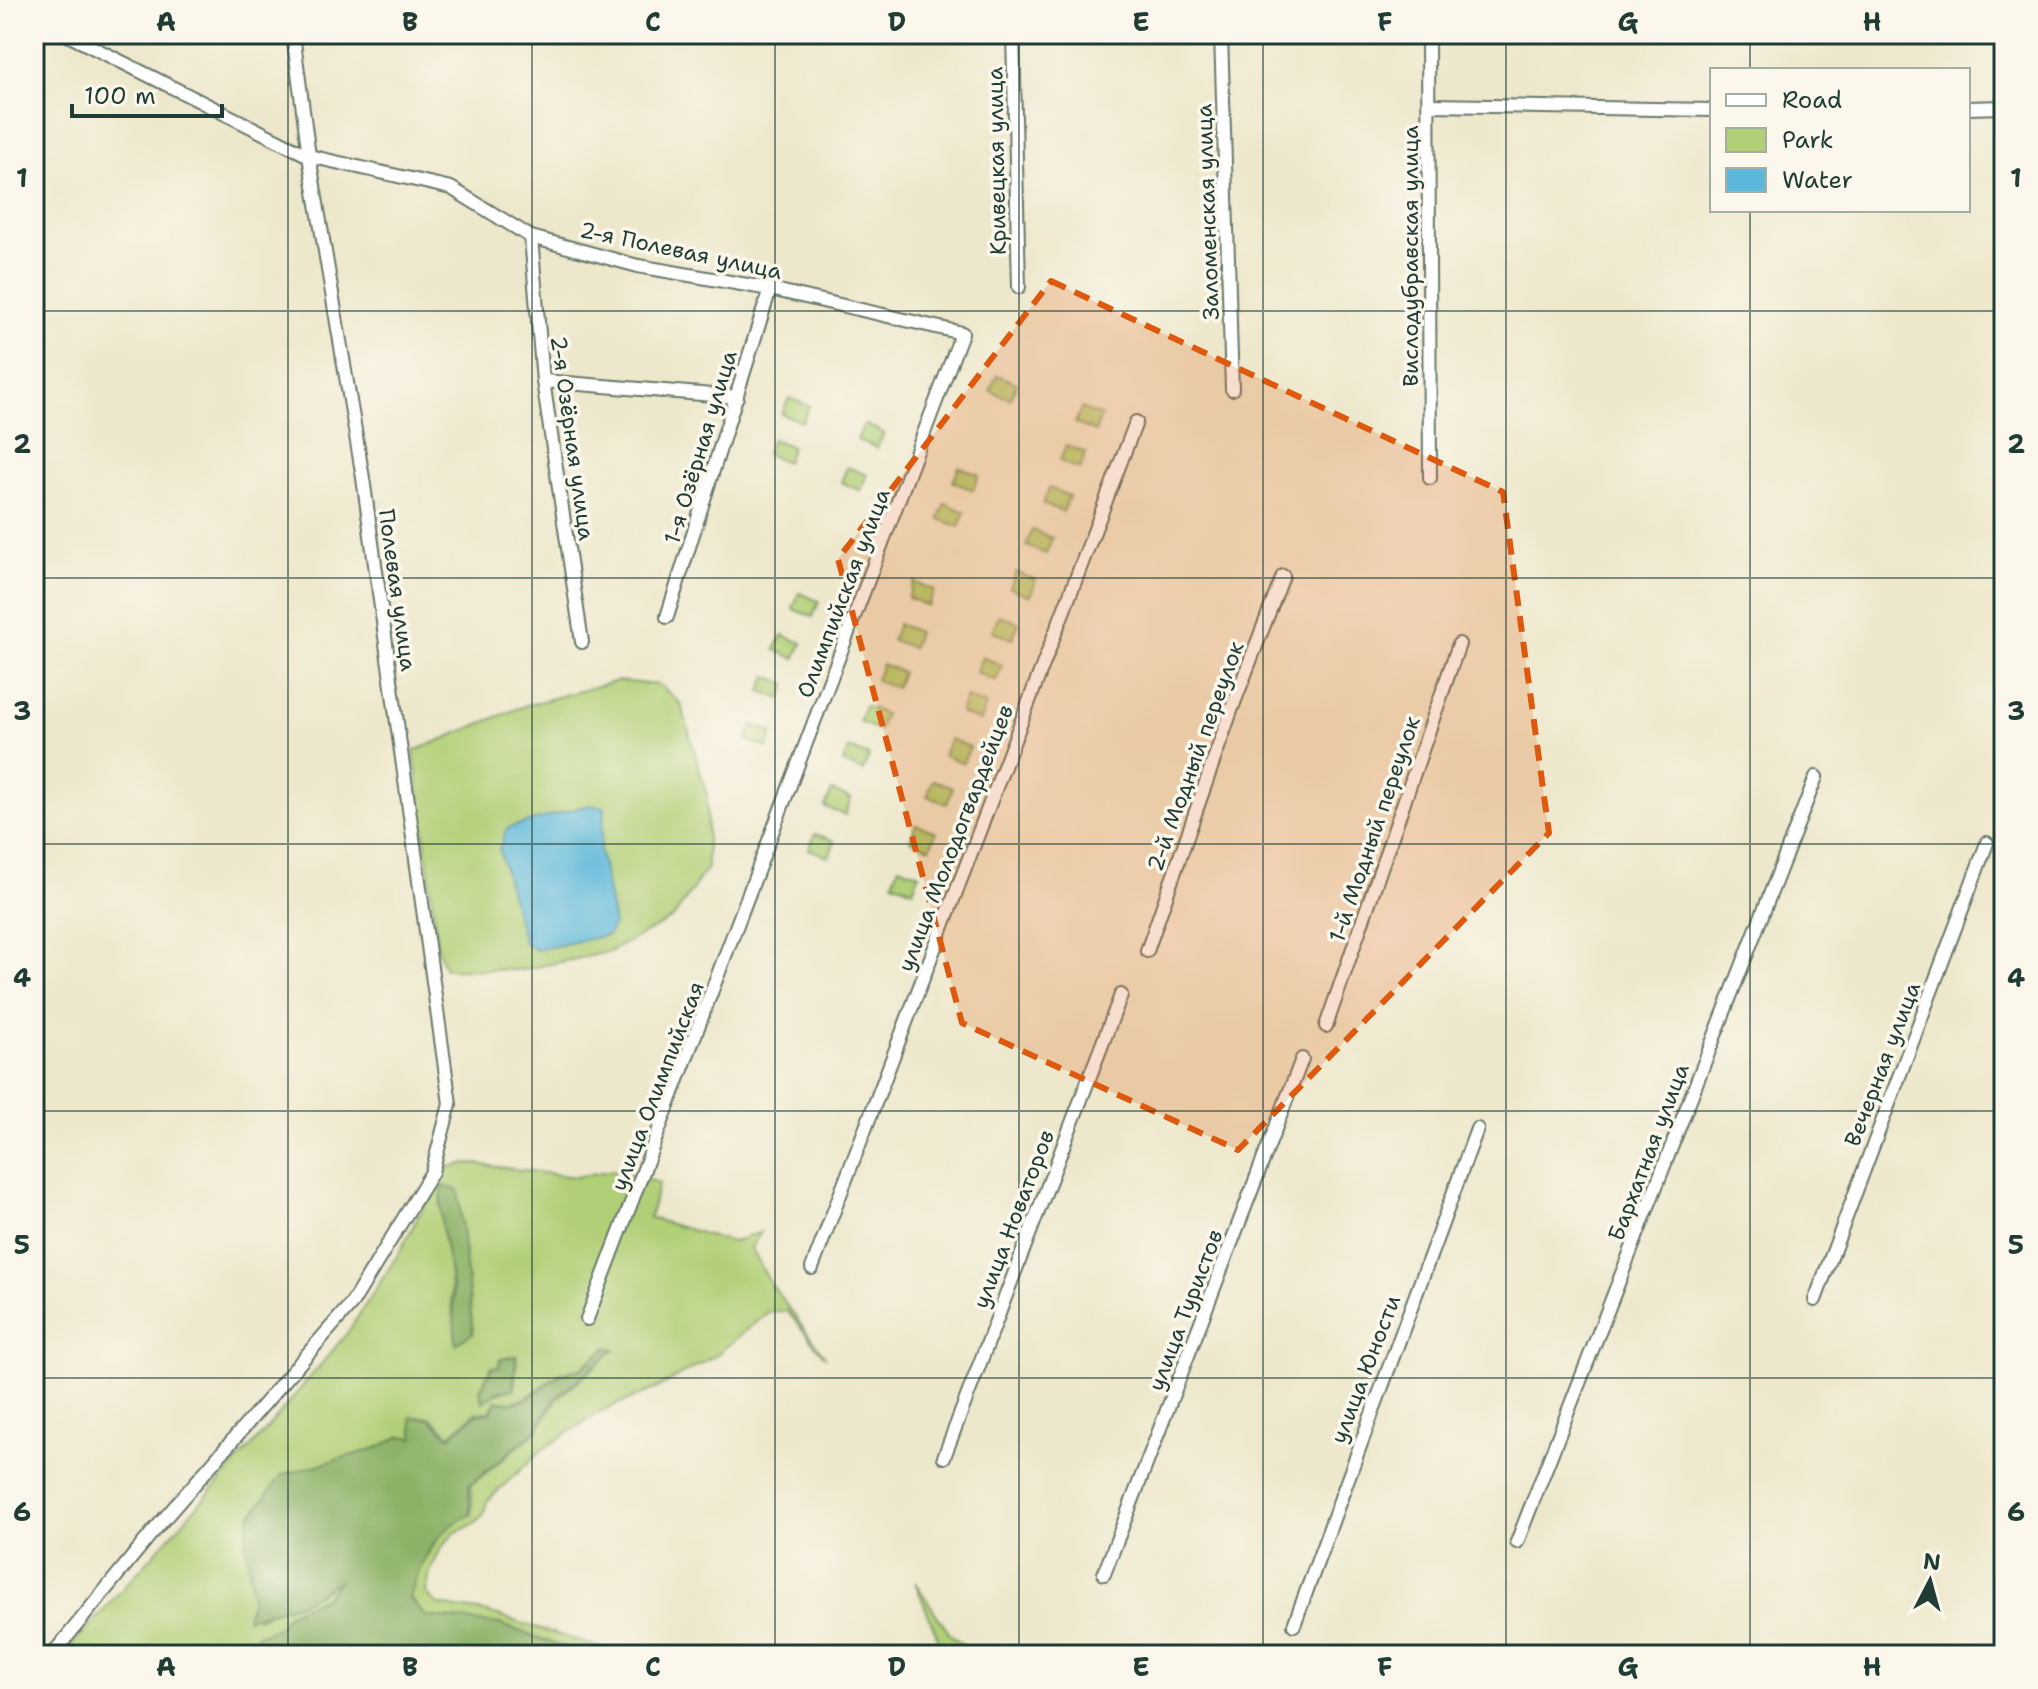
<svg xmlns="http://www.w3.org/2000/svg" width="2038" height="1689" font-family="'Shantell Sans',sans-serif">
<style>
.green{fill:#b1cf76;stroke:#688655;stroke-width:2;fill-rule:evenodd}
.forest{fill:#8cb267;stroke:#56784e;stroke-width:2}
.water{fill:#5cb7da;stroke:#3e7a87;stroke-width:2}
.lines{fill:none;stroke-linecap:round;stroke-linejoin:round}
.street-casing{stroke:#677869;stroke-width:16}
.street{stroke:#fff;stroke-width:12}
.marked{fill:#de580e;fill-opacity:0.2;stroke:#de580e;stroke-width:6;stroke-dasharray:16 10;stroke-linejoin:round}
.grid{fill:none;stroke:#1f3d34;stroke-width:2;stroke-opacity:0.55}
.labels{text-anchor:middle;stroke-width:7;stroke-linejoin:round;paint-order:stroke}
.street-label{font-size:22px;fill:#1f3d34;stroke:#fbf7ec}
.neatline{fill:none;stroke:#1f3d34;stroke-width:3}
.grid-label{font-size:26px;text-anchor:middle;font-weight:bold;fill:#1f3d34}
</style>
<rect width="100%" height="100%" fill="#fbf7ec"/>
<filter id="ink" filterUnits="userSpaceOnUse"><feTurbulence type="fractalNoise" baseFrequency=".0125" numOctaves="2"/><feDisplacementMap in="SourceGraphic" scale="16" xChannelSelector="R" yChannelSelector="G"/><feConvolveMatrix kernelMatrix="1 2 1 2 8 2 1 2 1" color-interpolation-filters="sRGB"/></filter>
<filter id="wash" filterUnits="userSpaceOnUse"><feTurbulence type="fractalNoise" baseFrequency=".006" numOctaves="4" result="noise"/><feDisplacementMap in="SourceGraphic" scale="32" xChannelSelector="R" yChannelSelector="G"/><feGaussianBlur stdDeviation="1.8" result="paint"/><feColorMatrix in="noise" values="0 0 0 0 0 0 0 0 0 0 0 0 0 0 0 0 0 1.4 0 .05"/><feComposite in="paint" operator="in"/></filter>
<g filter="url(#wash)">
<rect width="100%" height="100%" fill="#ede7cb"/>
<g class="green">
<path d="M 997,375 L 1017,383 L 1010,399 L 990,391 Z"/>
<path d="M 789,398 L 809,406 L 802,422 L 782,414 Z"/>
<path d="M 1081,408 L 1101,416 L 1095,432 L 1075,423 Z"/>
<path d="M 864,424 L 884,433 L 877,448 L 857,440 Z"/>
<path d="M 772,439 L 792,447 L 786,462 L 766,454 Z"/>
<path d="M 1066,445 L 1086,453 L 1080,469 L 1060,461 Z"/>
<path d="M 847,467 L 867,475 L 861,491 L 841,482 Z"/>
<path d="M 959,467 L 979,475 L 973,490 L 953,482 Z"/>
<path d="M 1049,488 L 1069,496 L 1063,512 L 1043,504 Z"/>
<path d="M 945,503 L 965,512 L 959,527 L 939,519 Z"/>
<path d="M 1032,530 L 1052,538 L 1046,554 L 1026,546 Z"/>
<path d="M 1016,572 L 1036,580 L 1030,596 L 1010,588 Z"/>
<path d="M 914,582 L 934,590 L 928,606 L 908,598 Z"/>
<path d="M 799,593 L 819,601 L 813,617 L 793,609 Z"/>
<path d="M 999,615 L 1019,623 L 1012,639 L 992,631 Z"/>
<path d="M 898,624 L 918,632 L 912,648 L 892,640 Z"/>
<path d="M 782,635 L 802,643 L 795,659 L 775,650 Z"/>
<path d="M 982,657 L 1002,665 L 996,681 L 976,672 Z"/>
<path d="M 882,664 L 902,672 L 896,688 L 876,680 Z"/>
<path d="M 767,676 L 787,684 L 781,699 L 761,691 Z"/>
<path d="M 617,681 L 660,685 L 681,704 L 707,796 L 707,868 L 673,918 L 609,952 L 521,970 L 445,969 L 438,951 L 414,751 L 524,706 Z"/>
<path d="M 966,697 L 986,705 L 980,721 L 960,713 Z"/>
<path d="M 865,706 L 885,714 L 879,730 L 859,722 Z"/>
<path d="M 753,725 L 773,733 L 767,748 L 747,740 Z"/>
<path d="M 950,739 L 970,747 L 963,763 L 943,755 Z"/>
<path d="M 849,748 L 869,756 L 863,771 L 843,763 Z"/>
<path d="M 933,780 L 953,788 L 947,804 L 927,796 Z"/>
<path d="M 832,791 L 851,799 L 845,815 L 825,807 Z"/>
<path d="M 916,824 L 936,832 L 930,848 L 910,840 Z"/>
<path d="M 815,834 L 835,841 L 829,857 L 809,849 Z"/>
<path d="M 899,866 L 919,874 L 913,890 L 893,882 Z"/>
<path d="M 468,1163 L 575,1177 L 613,1170 L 659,1183 L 649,1218 L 732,1242 L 761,1232 L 751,1248 L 770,1283 L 826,1358 L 787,1311 L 768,1312 L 715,1356 L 655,1389 L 603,1410 L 542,1450 L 487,1501 L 484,1514 L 474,1524 L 454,1533 L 441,1548 L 430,1572 L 426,1593 L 438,1605 L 485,1612 L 624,1655 L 586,1655 L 499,1624 L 425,1616 L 410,1598 L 419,1567 L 448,1524 L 472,1514 L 471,1485 L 537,1431 L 557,1399 L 615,1350 L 607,1347 L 580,1369 L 560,1373 L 526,1398 L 512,1402 L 496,1400 L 490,1412 L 475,1413 L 450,1435 L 430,1417 L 411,1417 L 414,1438 L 401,1436 L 377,1448 L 282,1476 L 249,1570 L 257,1618 L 322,1592 L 344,1576 L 326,1596 L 287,1614 L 279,1627 L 257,1636 L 263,1653 L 63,1655 L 266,1430 L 348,1332 L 399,1253 L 444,1168 ZM 444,1186 L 458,1191 L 473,1333 L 453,1317 L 447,1237 L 440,1205 ZM 517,1356 L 514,1389 L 496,1393 L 482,1402 L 480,1390 L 491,1367 L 499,1367 L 500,1359 Z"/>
<path d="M 915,1582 L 949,1633 L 975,1655 L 945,1655 Z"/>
</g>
<g class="forest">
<path d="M 443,1186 L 458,1190 L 473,1333 L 456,1344 C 454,1327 454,1310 453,1293 C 449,1256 436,1223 443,1186 Z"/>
<path d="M 608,1347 L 614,1349 L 554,1400 L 535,1431 L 469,1485 L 470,1515 C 435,1529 420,1562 410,1598 L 425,1616 L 499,1624 L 586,1655 L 256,1655 L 263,1652 L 253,1646 L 256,1636 L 279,1627 L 287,1614 L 326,1596 L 340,1580 L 301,1603 L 247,1618 L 252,1596 L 246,1541 L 250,1517 L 282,1475 L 377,1448 L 401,1436 L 414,1438 L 411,1417 L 430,1419 L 450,1437 L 477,1414 L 491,1412 L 497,1401 L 513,1403 L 527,1399 L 561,1374 L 581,1369 Z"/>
<path d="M 516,1356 L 513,1389 L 496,1392 L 483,1402 L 480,1391 L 492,1367 L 499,1367 L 500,1360 Z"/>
</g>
<path class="water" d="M 588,805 L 605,807 L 600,850 L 614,924 L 608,935 L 536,950 L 524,943 L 499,849 L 507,828 Z"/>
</g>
<g filter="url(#ink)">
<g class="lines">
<defs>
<g id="street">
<path d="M 66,34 L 309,156 L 451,188 L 531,237 L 638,266 L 770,289 L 962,333 L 587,1319"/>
<path d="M 1013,34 L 1019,287"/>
<path d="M 1221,34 L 1232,389"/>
<path d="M 1428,34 L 1430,478"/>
<path d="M 1430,105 L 1712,110"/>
<path d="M 1968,108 L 2004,107"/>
<path d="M 531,237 L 543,381 L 582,642"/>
<path d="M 543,381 L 737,397"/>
<path d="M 667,617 L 770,289"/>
<path d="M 1147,951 L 1232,708 L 1283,576"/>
<path d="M 1326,1026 L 1459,644"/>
<path d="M 812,1268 L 1136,422"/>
<path d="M 1815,1300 L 1987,843"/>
<path d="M 944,1457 L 1121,995"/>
<path d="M 1517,1542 L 1816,777"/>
<path d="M 1104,1574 L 1302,1059"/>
<path d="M 1294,1625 L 1477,1129"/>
<path d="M 52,1655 L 151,1534 L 352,1303 L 432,1172 L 450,1104 L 363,478 L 309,156 L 293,34"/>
</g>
</defs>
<use href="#street" class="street-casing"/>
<use href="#street" class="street"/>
</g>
</g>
<path class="marked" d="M 1051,281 L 1503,492 L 1549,833 L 1238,1150 L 962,1023 L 838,559 Z"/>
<path class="grid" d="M 288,34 L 288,1655M 532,34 L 532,1655M 775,34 L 775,1655M 1019,34 L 1019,1655M 1263,34 L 1263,1655M 1506,34 L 1506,1655M 1750,34 L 1750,70M 1750,210 L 1750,1655M 34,311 L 2004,311M 34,578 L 2004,578M 34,844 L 2004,844M 34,1111 L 2004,1111M 34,1378 L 2004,1378"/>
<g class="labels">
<g class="street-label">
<text transform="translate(996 161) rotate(-91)" y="8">Кривецкая улица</text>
<text transform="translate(1207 212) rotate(-92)" y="8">Заломенская улица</text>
<text transform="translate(681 250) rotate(12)" y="8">2-я Полевая улица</text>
<text transform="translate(1410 256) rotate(-90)" y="8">Вислодубравская улица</text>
<text transform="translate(573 438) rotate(82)" y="8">2-я Озёрная улица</text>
<text transform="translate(700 447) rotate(-73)" y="8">1-я Озёрная улица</text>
<text transform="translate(398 590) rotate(82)" y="8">Полевая улица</text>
<text transform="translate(843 593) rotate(-69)" y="8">Олимпийская улица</text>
<text transform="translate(1195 756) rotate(-70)" y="8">2-й Модный переулок</text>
<text transform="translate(1374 829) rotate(-71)" y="8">1-й Модный переулок</text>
<text transform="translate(955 838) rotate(-69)" y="8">улица Молодогвардейцев</text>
<text transform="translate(1882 1064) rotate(-69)" y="8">Вечерная улица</text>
<text transform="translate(657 1086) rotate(-69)" y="8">улица Олимпийская</text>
<text transform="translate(1648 1152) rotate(-69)" y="8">Бархатная улица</text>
<text transform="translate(1013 1219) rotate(-69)" y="8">улица Новаторов</text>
<text transform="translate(1185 1310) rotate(-69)" y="8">улица Туристов</text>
<text transform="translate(1365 1369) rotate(-69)" y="8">улица Юности</text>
</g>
</g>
<rect width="2038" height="1689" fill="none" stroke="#fbf7ec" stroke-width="88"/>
<rect x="1710" y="68" width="260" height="144" fill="#fbf7ec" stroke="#a3ada2" stroke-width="2"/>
<rect x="1726" y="94" width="40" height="12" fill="#ffffff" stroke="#a3ada2" stroke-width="2"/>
<text x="1782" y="108" font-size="24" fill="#1f3d34">Road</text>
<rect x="1726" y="128" width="40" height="24" fill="#b1cf76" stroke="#a3ada2" stroke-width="2"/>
<text x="1782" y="148" font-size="24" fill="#1f3d34">Park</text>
<rect x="1726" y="168" width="40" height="24" fill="#5cb7da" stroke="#a3ada2" stroke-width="2"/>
<text x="1782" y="188" font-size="24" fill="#1f3d34">Water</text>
<g transform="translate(1930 1581) rotate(6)" stroke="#fbf7ec" stroke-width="6" paint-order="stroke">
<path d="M0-6L14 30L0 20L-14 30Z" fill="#1f3d34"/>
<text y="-12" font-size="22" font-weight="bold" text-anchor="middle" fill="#1f3d34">N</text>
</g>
<path d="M72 104v12h150v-12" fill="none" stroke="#1f3d34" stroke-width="4"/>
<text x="84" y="104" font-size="24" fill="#1f3d34" stroke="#fbf7ec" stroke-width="6" paint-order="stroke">100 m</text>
<rect x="44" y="44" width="1950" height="1601" class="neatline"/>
<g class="grid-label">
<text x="166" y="31">A</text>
<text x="410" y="31">B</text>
<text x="653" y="31">C</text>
<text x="897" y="31">D</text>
<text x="1141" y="31">E</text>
<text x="1385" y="31">F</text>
<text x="1628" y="31">G</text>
<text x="1872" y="31">H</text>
<text x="22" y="187">1</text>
<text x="2016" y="187">1</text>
<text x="22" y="453">2</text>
<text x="2016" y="453">2</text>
<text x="22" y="720">3</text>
<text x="2016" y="720">3</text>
<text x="22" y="987">4</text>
<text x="2016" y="987">4</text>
<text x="22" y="1254">5</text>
<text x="2016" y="1254">5</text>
<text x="22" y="1521">6</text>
<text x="2016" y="1521">6</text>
<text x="166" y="1676">A</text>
<text x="410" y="1676">B</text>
<text x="653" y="1676">C</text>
<text x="897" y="1676">D</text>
<text x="1141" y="1676">E</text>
<text x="1385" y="1676">F</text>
<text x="1628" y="1676">G</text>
<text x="1872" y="1676">H</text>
</g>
</svg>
